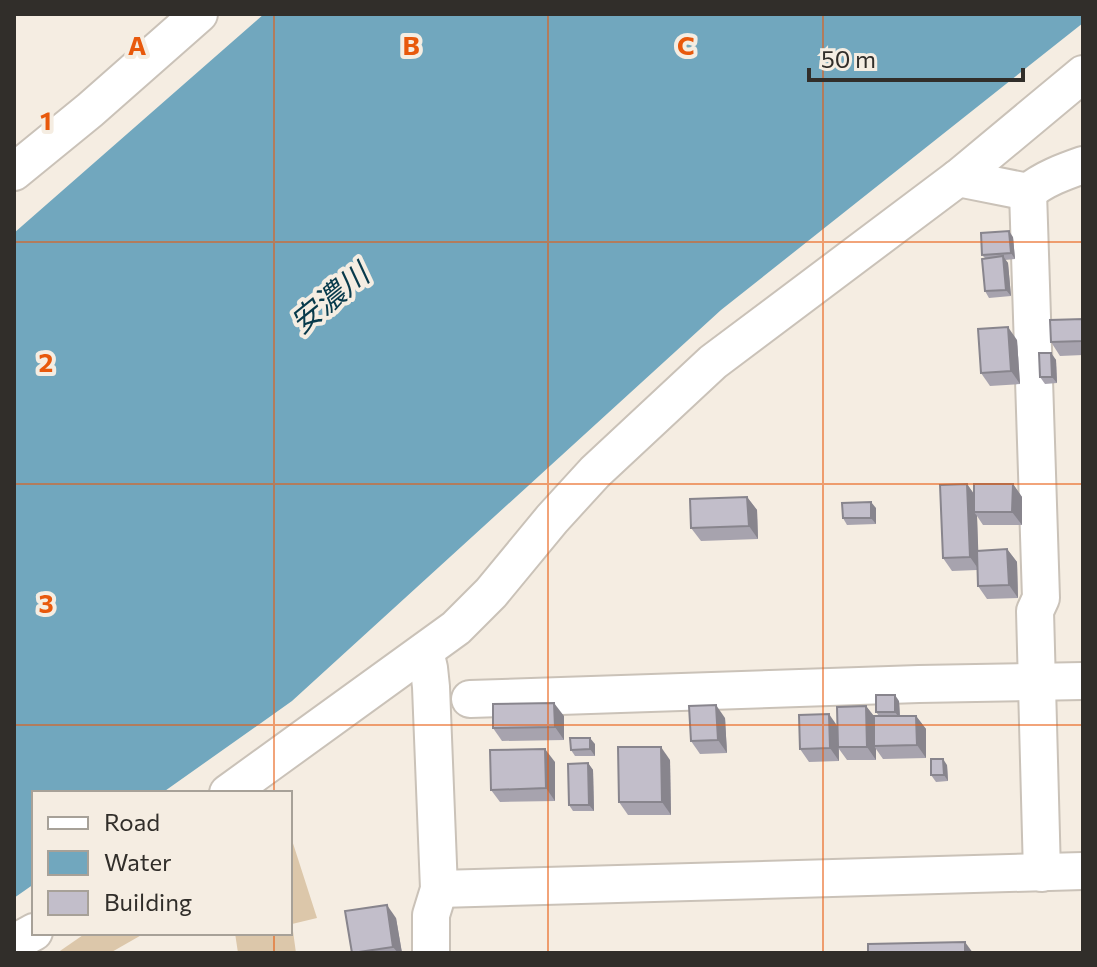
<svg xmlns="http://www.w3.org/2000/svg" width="1097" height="967" font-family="Commissioner,'Noto Sans JP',sans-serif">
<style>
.green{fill:#dcc7aa}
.water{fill:#71a7be}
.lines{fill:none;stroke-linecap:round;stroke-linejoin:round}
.minor-casing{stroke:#cac2b8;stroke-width:40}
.minor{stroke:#fff;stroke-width:36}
.wall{fill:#a7a3ae}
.shaded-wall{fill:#88858d}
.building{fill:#c2beca;stroke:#88858d;stroke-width:2}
.grid{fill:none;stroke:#e8590c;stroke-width:2;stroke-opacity:0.55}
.labels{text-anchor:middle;stroke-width:8;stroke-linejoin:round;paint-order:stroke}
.water-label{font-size:30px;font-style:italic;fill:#083a4b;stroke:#f5ede2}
.grid-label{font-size:26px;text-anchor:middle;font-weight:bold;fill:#e8590c;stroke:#f5ede2;stroke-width:8;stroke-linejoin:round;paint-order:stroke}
</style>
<rect width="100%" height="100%" fill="#f5ede2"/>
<g class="green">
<path d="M 290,834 L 317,918 L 292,924 L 296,953 L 238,953 L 235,933 L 290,933 Z"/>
<path d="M 86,933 L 145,933 L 110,953 L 57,953 Z"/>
</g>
<path class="water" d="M 264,14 L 1083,14 L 1083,23 L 721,310 L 292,701 L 162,793 L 34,793 L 34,884 L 14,898 L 14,233 Z"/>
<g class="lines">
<defs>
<g id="minor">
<path d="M 14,172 L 90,110 L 199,14"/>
<path d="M 958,178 L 1028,192"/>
<path d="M 1028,192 L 1041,598 L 1035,611 L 1042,873"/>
<path d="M 1028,192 C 1044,179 1063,172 1083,165"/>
<path d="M 425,651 L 429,668 L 431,687 L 439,889 L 431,915 L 431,953"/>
<path d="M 470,699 L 919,684 L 1083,681"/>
<path d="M 228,793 L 456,628 L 491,593 L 552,519 L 595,472 L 713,362 L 958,178 L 1083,74"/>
<path d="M 439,889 L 1083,871"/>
<path d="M 14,943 L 34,932"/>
</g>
</defs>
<use href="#minor" class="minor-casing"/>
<use href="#minor" class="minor"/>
</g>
<g class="wall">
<path d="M 1013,237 L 1015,259 L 1005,260 L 1008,263 L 1011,296 L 989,298 L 985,291 L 985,258 L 982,255 Z"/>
<path d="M 1083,319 L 1083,355 L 1060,356 L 1051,342 Z"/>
<path d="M 1017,340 L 1020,384 L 990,386 L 981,373 Z"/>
<path d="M 1051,353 L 1056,360 L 1057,383 L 1045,384 L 1040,377 Z"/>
<path d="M 967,484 L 974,494 L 1013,484 L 1022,497 L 1022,525 L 983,525 L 977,516 L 978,551 L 1007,549 L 1017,562 L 1018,598 L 987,599 L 978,586 L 977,570 L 952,571 L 943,558 Z"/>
<path d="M 747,497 L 757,510 L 758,539 L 701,541 L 691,528 Z"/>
<path d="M 876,508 L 876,524 L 847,525 L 843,518 Z"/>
<path d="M 899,701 L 900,716 L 916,716 L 926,729 L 926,758 L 883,759 L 876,749 L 876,760 L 847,760 L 839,749 L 839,761 L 809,762 L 800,749 L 866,706 L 874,716 L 879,716 L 876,712 Z"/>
<path d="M 564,716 L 564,740 L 502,741 L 493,728 Z"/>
<path d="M 725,718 L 727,753 L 700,754 L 691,741 Z"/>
<path d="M 595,744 L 595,756 L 575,756 L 571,750 Z"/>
<path d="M 670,760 L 671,815 L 628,815 L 619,802 Z"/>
<path d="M 555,762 L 555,801 L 500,802 L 491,790 Z"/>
<path d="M 588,763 L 593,770 L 594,811 L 573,811 L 569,805 Z"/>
<path d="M 947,765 L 948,781 L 936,782 L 931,775 Z"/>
<path d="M 396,918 L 402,953 L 354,953 Z"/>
</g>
<g class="shaded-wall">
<path d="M 1009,231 L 1013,237 L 1015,259 L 1011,253 Z"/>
<path d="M 1003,256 L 1008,263 L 1011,296 L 1006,290 Z"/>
<path d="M 1008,327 L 1017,340 L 1020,384 L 1011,371 Z"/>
<path d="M 1051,353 L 1056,360 L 1057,383 L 1052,377 Z"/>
<path d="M 967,484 L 976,497 L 974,512 L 977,516 L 979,570 L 970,557 Z"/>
<path d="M 1013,484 L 1022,497 L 1022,525 L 1012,512 Z"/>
<path d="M 747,497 L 757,510 L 758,539 L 749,526 Z"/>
<path d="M 871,502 L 876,508 L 876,524 L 871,518 Z"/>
<path d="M 1007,549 L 1017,562 L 1018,598 L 1009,585 Z"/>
<path d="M 895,695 L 899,701 L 900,719 L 895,712 Z"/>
<path d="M 554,703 L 564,716 L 564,740 L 555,727 Z"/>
<path d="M 716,705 L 725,718 L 727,753 L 718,740 Z"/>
<path d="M 866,706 L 876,719 L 874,746 L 876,749 L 876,760 L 867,747 Z"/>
<path d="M 829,714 L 838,727 L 839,761 L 830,748 Z"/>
<path d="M 916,716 L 926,729 L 926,758 L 917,745 Z"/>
<path d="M 590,738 L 595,744 L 595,756 L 590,749 Z"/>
<path d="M 661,747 L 670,760 L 671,815 L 662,802 Z"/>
<path d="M 545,749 L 555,762 L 555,801 L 546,788 Z"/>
<path d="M 943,759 L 947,765 L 948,781 L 944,775 Z"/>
<path d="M 588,763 L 593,770 L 594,811 L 589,805 Z"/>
<path d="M 387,905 L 396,918 L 402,953 L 398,953 L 393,947 Z"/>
<path d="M 965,942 L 973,953 L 965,953 Z"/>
</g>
<g class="building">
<path d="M 1009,231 L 1011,253 L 982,255 L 981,233 Z"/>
<path d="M 1003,256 L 1006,290 L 985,291 L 982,259 Z"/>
<path d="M 1083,319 L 1083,341 L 1051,342 L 1050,320 Z"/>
<path d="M 1008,327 L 1011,371 L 981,373 L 978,329 Z"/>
<path d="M 1039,353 L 1051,353 L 1052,377 L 1040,377 Z"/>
<path d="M 967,484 L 970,557 L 943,558 L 940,485 Z"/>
<path d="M 974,484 L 1013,484 L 1012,512 L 974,512 Z"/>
<path d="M 747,497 L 749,526 L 691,528 L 690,499 Z"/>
<path d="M 871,502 L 871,518 L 843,518 L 842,503 Z"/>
<path d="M 1007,549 L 1009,585 L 978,586 L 977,551 Z"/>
<rect x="876" y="695" width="19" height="17"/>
<path d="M 554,703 L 555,727 L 493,728 L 493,704 Z"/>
<path d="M 716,705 L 718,740 L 691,741 L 689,706 Z"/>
<path d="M 866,706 L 867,747 L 838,747 L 837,707 Z"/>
<path d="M 829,714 L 830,748 L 800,749 L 799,715 Z"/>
<path d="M 874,716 L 916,716 L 917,745 L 874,746 Z"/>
<path d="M 570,738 L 590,738 L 590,749 L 571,750 Z"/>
<path d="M 618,747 L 661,747 L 662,802 L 619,802 Z"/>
<path d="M 545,749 L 546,788 L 491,790 L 490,750 Z"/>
<path d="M 931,759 L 943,759 L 944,775 L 931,775 Z"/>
<path d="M 588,763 L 589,805 L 569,805 L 568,764 Z"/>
<path d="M 387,905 L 393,947 L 352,953 L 345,911 Z"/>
<path d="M 965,942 L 965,953 L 868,953 L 868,944 Z"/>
</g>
<path class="grid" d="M 274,14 L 274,793M 548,14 L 548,953M 823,14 L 823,953M 14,242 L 1083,242M 14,484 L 1083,484M 14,725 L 1083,725M 274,933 L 274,953"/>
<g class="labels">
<g class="water-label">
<text transform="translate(330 299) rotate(-39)" y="10">安濃川</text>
</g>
</g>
<g class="grid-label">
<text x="137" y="55">A</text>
<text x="411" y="55">B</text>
<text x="686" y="55">C</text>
<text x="46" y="130">1</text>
<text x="46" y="372">2</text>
<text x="46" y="613">3</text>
</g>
<rect width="1097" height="967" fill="none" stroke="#312e2a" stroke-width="32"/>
<rect x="32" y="791" width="260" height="144" fill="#f5ede2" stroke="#a7a198" stroke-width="2"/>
<rect x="48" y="817" width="40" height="12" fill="#ffffff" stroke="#a7a198" stroke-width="2"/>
<text x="104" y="831" font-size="24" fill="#312e2a">Road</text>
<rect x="48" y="851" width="40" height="24" fill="#71a7be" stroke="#a7a198" stroke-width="2"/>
<text x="104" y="871" font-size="24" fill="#312e2a">Water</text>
<rect x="48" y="891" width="40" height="24" fill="#c2beca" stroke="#a7a198" stroke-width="2"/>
<text x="104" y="911" font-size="24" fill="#312e2a">Building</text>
<path d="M809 68v12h214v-12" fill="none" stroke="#312e2a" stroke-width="4"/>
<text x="821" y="68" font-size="24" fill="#312e2a" stroke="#f5ede2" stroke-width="6" paint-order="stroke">50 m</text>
</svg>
